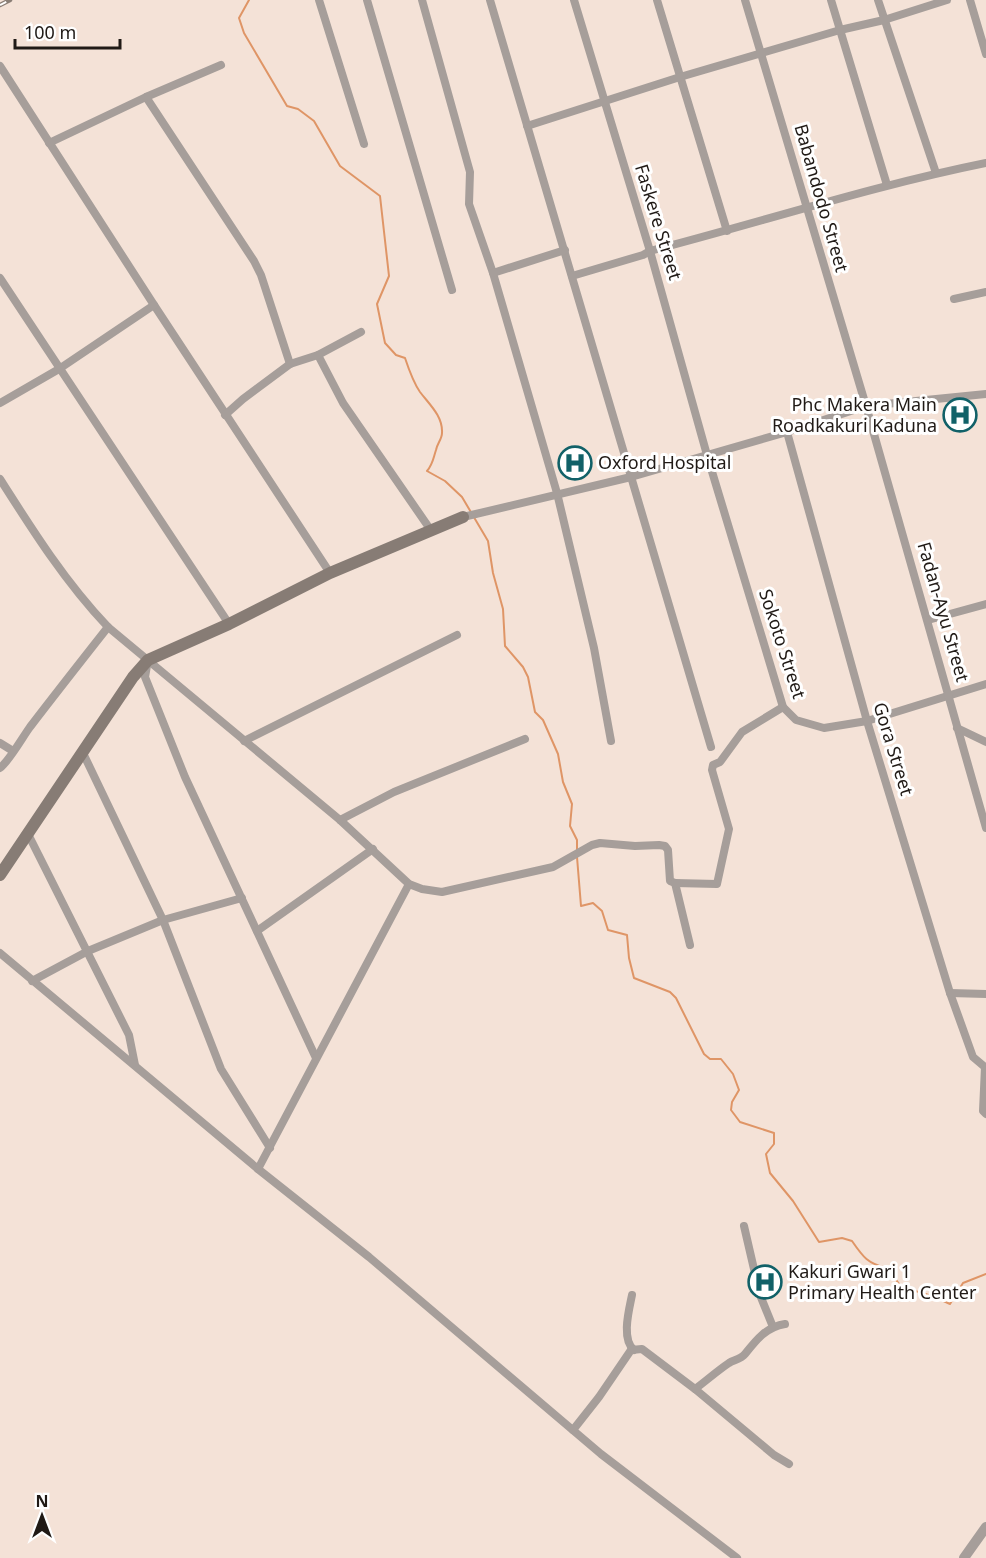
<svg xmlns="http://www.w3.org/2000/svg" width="986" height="1558" font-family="'Noto Sans',sans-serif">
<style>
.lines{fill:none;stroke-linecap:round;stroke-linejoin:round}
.stream{stroke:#df9566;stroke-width:2}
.minor{stroke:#a69e9a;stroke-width:8}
.tertiary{stroke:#a69e9a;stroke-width:10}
.secondary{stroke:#877c75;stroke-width:12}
.rail-casing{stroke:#8a7e76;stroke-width:4.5}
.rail{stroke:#fff;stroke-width:2;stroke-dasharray:7;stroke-linecap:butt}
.labels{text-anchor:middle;stroke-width:6;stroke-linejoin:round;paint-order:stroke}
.street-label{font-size:18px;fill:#201a16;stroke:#fff}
.poi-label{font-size:18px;fill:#201a16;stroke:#fff;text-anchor:start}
</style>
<rect width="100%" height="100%" fill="#f4e2d7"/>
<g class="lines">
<g class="stream">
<path d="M 249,0 L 239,18 L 244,33 L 287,106 L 298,109 L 314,121 L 340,166 L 380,196 L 389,276 L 377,304 L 385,343 L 396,355 L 405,358 C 409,370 413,382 420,392 C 429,404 443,416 442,433 C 442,439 437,444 436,450 C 433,459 433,464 427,471 L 445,481 L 462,497 L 488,541 L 493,573 L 503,609 L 505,646 L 523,667 L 528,677 L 535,712 L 543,720 L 558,754 L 563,782 L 572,804 L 570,826 L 577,840 L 577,851"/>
<path d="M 577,857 L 581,906 L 593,903 L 602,911 L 608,930 L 627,935 L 629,958 L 634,978 L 670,992 L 676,998 L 704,1054 L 710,1059 L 721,1059 L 733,1074 L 739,1090 L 732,1102 L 731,1110 L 740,1122 L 774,1133 L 774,1144 L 766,1154 L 770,1173 L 793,1201 L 819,1242 L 842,1238 L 852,1241 C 863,1257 868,1264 887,1268 L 903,1289 C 921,1291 934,1296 950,1304 L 963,1283 L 986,1274"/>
</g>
<g class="minor">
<path d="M 319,0 L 364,144"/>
<path d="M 367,0 L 452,290"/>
<path d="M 422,0 L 470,172 L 469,204 L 493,273 L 557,493 L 594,648 L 611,741"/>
<path d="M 490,0 L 711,747"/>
<path d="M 574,0 L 650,251 L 707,455 L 783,707 L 796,720 L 824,728 L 867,721 L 986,684"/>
<path d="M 657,0 L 727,231"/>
<path d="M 745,0 L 866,406 L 986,828"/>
<path d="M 831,0 L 887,185"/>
<path d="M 878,0 L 936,173"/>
<path d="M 970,0 L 986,54"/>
<path d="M 0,66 L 154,305 L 330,573"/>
<path d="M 146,97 L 254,261 L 261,275 L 290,364"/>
<path d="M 527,126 L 680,77 L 840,30 L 884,20 L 947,0"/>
<path d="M 49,143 L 146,97 L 221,65"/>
<path d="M 493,273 L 565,250"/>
<path d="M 572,276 L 643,255 L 650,251 C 762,222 872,186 986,163"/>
<path d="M 0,278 L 229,624"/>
<path d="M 954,299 L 986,292"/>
<path d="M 318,355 L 343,403 L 430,529"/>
<path d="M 0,403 L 59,369 L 154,305"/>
<path d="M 225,415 L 243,399 L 290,364 L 318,355 L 361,332"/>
<path d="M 787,432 L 867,721 L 950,993 L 973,1057 L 986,1068"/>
<path d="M 0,479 C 33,531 66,583 108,627 L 340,820 L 409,884 L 422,889 L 442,892 L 553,867 L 592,845 L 600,843 L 635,846 L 659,845 L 665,846 L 668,850 L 670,881 L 675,883 L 690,945"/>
<path d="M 463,517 L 631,477 L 787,432 L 866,406 L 986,394"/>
<path d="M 928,620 L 986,604"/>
<path d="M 148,660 L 145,677 L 185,777 L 316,1058"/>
<path d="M 957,728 L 986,742"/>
<path d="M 244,741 L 457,635"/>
<path d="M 0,743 L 13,751"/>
<path d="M 82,751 L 163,920 L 221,1069 L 270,1148"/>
<path d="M 0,768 C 10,760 22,738 30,727 C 56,693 82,660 108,627"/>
<path d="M 340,820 L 394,792 L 525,739"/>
<path d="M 28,834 L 129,1035 L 135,1065"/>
<path d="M 675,883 L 717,884 L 729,829 L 712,770 L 713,765 L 720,762 L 742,732 L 783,707"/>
<path d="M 257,931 L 373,849"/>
<path d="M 0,953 L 258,1169 L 369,1257 L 601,1454 L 737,1558"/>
<path d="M 32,981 L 88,951 L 163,920 L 242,898"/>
<path d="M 950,993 L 986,994"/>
<path d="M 985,1067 L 983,1111 L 986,1114"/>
<path d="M 258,1169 L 409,884"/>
<path d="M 744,1226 L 760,1295 L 773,1327"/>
<path d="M 632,1295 C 629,1310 621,1339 634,1350"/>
<path d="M 695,1389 C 706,1381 717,1371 729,1363 C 734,1360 741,1359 745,1354 C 756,1340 766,1327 785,1324"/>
<path d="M 573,1430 L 599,1397 L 631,1350 L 642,1349 L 695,1389 L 774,1455 L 789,1464"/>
</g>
<path class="tertiary" d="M 964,1558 L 986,1527"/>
<path class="secondary" d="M 0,875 L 133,677 L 148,660 L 229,624 L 330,573 L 463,517"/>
<defs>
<path id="rail" d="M 0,5 L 10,0"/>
</defs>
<use href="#rail" class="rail-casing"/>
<use href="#rail" class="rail"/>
</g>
<defs>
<symbol id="hospital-ring" viewBox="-11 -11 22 22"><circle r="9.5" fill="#fff" stroke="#116168" stroke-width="1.5"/><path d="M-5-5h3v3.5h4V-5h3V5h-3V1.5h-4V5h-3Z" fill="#116168"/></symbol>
</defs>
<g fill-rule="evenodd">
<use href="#hospital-ring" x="941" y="396" width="38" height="38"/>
<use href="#hospital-ring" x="556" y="444" width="38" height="38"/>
<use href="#hospital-ring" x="746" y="1263" width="38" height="38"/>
</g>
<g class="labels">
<g class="street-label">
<text transform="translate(821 198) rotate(74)" y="6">Babandodo Street</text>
<text transform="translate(658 222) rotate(73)" y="6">Faskere Street</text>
<text transform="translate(943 612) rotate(74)" y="6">Fadan-Ayu Street</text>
<text transform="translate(782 644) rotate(72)" y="6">Sokoto Street</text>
<text transform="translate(893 749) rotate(73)" y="6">Gora Street</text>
</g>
<g class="poi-label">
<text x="937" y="411" text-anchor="end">Phc Makera Main<tspan x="937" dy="21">Roadkakuri Kaduna</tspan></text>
<text x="598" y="469">Oxford Hospital</text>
<text x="788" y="1278">Kakuri Gwari 1<tspan x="788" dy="21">Primary Health Center</tspan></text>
</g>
</g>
<g transform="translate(42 1516)" stroke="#ffffff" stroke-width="4.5" paint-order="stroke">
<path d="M0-4.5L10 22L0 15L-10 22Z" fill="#201a16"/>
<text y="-9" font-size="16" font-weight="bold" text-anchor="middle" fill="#201a16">N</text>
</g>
<path d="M15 39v9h105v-9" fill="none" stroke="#201a16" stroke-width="3"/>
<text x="24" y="39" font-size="18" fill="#201a16" stroke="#ffffff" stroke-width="4.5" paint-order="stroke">100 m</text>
</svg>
